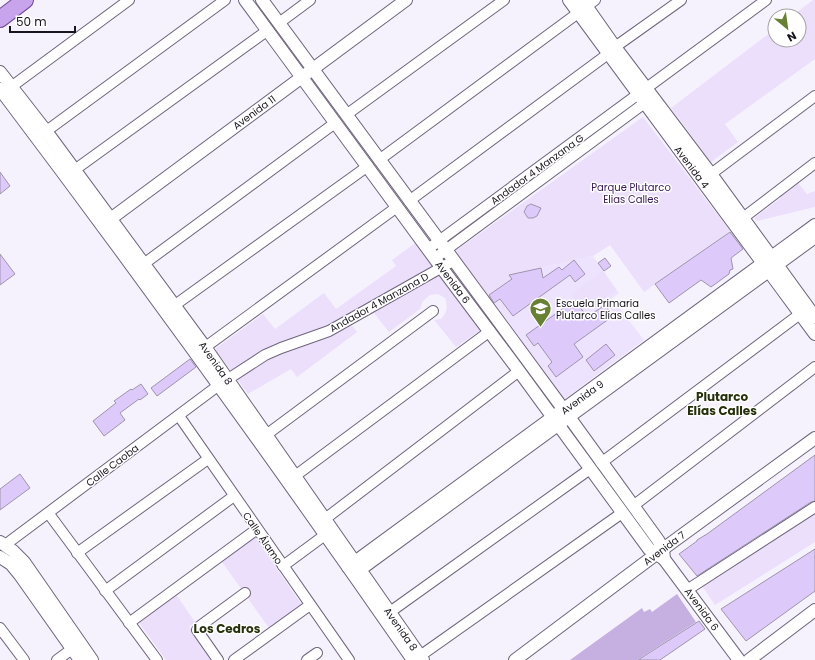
<svg xmlns="http://www.w3.org/2000/svg" width="815" height="660" font-family="Poppins,sans-serif">
<style>
.built{fill:#eee3fe}
.green{fill:#ebdffc}
.forest{fill:#c5b0e1}
.building{fill:#dec9fb;stroke:#9e94ac}
.lines{fill:none;stroke-linecap:round;stroke-linejoin:round}
.minor-casing{stroke:#6f657c;stroke-width:12}
.tertiary-casing{stroke:#6f657c;stroke-width:14}
.primary-casing{stroke:#724b9c;stroke-width:18}
.minor{stroke:#fff;stroke-width:10}
.tertiary{stroke:#fff;stroke-width:12}
.primary{stroke:#c8a4ec;stroke-width:16}
.labels{text-anchor:middle;stroke-width:3;stroke-linejoin:round;paint-order:stroke}
.street-label{font-size:10px;fill:#18141d;stroke:#fff}
.park-label{font-size:10px;fill:#371953;stroke:#fff}
.poi-label{font-size:10px;fill:#18141d;stroke:#fff;text-anchor:start}
.quarter-label{font-size:12px;font-weight:bold;fill:#26310c;stroke:#fff}
</style>
<rect width="100%" height="100%" fill="#f6f2fd"/>
<path class="built" d="M 593,256 L 619,293 L 612,298 L 644,340 L 563,400 L 488,296 L 522,272 Z"/>
<g class="green">
<path d="M 813,0 L 815,0 L 815,59 L 725,124 L 738,142 L 711,162 L 671,108 L 775,29 L 775,40 L 799,40 L 799,16 L 792,16 Z"/>
<path d="M 643,117 L 730,231 L 644,292 L 610,245 L 593,256 L 522,272 L 488,296 L 454,252 Z"/>
<path d="M 796,180 L 807,194 L 815,191 L 815,207 L 757,221 L 754,218 L 781,198 L 778,193 Z"/>
<path d="M 418,241 L 482,329 L 456,347 L 434,320 L 441,319 C 447,312 448,307 445,298 L 438,294 L 430,295 L 423,301 L 420,309 L 389,332 L 374,313 L 351,324 L 357,332 L 297,377 L 291,369 L 248,394 L 215,349 L 263,314 L 275,329 L 324,293 L 336,309 L 396,266 L 392,260 Z"/>
<path d="M 603,271 L 616,290 L 585,313 L 571,294 Z"/>
<path d="M 815,513 L 815,542 L 715,605 L 702,586 Z"/>
<path d="M 254,536 L 302,605 L 269,628 L 220,559 Z"/>
<path d="M 175,593 L 195,622 L 189,627 L 213,660 L 166,660 L 137,620 Z"/>
</g>
<path class="forest" d="M 677,594 L 696,622 L 637,660 L 570,660 L 642,608 L 644,612 L 650,609 L 652,612 Z"/>
<g class="building">
<path d="M 0,172 L 10,186 L 0,194 Z"/>
<path d="M 531,204 L 541,208 L 537,216 L 533,218 L 528,218 L 524,212 L 527,206 Z"/>
<path d="M 730,232 L 743,249 L 731,258 L 733,269 L 730,270 L 729,274 L 711,287 L 701,280 L 669,303 L 655,284 Z"/>
<path d="M 0,254 L 15,274 L 0,285 Z"/>
<path d="M 605,258 L 611,266 L 604,271 L 598,263 Z"/>
<path d="M 574,260 L 585,274 L 575,282 L 570,275 L 513,316 L 500,299 L 494,303 L 489,295 L 512,279 L 509,275 L 541,268 L 543,278 L 559,267 L 562,270 Z"/>
<path d="M 575,300 L 587,317 L 605,305 L 613,316 L 574,344 L 583,357 L 556,377 L 548,366 L 552,362 L 538,343 L 534,346 L 526,335 Z"/>
<path d="M 606,344 L 615,355 L 594,371 L 586,360 Z"/>
<path d="M 190,359 L 196,367 L 157,396 L 151,388 Z"/>
<path d="M 141,384 L 148,394 L 140,400 L 139,399 L 120,413 L 125,420 L 104,436 L 93,421 L 116,403 L 114,401 L 131,389 L 132,390 Z"/>
<path d="M 815,455 L 815,501 L 811,502 L 697,576 L 679,554 L 697,541 L 697,540 L 707,534 Z"/>
<path d="M 20,474 L 30,488 L 0,510 L 0,489 Z"/>
<path d="M 815,549 L 815,591 L 746,641 L 721,609 Z"/>
<path d="M 699,621 L 705,629 L 660,660 L 638,660 Z"/>
</g>
<g class="lines">
<defs>
<g id="minor">
<path d="M 587,6 L 595,0"/>
<path d="M 279,23 L 310,0"/>
<path d="M 615,47 L 681,0"/>
<path d="M 11,87 L 129,0"/>
<path d="M 346,115 L 504,0"/>
<path d="M 41,135 L 225,0"/>
<path d="M 379,160 L 578,13"/>
<path d="M 69,174 L 268,30"/>
<path d="M 711,174 L 815,96"/>
<path d="M 409,201 L 608,54"/>
<path d="M 743,218 L 815,163"/>
<path d="M 428,249 L 766,0"/>
<path d="M 435,258 L 650,99"/>
<path d="M 145,263 L 335,123"/>
<path d="M 175,305 L 368,166"/>
<path d="M 200,351 L 397,207"/>
<path d="M 179,416 L 349,660"/>
<path d="M 266,435 L 433,311"/>
<path d="M 601,463 L 800,314"/>
<path d="M 295,476 L 490,331"/>
<path d="M 633,506 L 815,367"/>
<path d="M 49,514 L 157,660"/>
<path d="M 325,519 L 519,371"/>
<path d="M 5,545 L 219,385 L 265,355 L 281,348 L 329,331 L 453,261"/>
<path d="M 77,553 L 208,459"/>
<path d="M 283,566 L 325,535"/>
<path d="M 687,590 L 815,507"/>
<path d="M 105,591 L 234,496"/>
<path d="M 390,612 L 590,469"/>
<path d="M 129,623 L 257,529"/>
<path d="M 0,628 L 24,660"/>
<path d="M 420,656 L 622,513"/>
<path d="M 57,660 L 72,649"/>
<path d="M 218,660 L 197,630 L 200,626 L 245,593"/>
<path d="M 234,660 L 310,605"/>
<path d="M 307,660 L 317,653"/>
</g>
<g id="tertiary">
<path d="M 245,0 L 441,267 L 519,371 L 649,549 L 664,559"/>
<path d="M 262,0 L 564,410 L 658,540 L 663,549 L 664,559 L 739,660"/>
<path d="M 569,0 L 815,334"/>
<path d="M 582,0 L 615,47 L 711,174 L 815,317"/>
<path d="M 0,72 L 46,131 L 205,347 L 423,660"/>
<path d="M 0,89 C 142,277 279,467 413,660"/>
<path d="M 105,223 L 406,0"/>
<path d="M 0,542 L 13,551 L 24,562 L 92,660"/>
<path d="M 0,557 L 11,564 L 20,575 L 80,660"/>
<path d="M 348,567 L 815,225"/>
<path d="M 354,574 L 815,237"/>
<path d="M 515,660 L 663,549 L 815,438"/>
<path d="M 749,660 L 815,610"/>
</g>
<path id="primary" d="M 0,19 L 25,0"/>
</defs>
<use href="#minor" class="minor-casing"/>
<use href="#tertiary" class="tertiary-casing"/>
<use href="#primary" class="primary-casing"/>
<use href="#minor" class="minor"/>
<use href="#tertiary" class="tertiary"/>
<use href="#primary" class="primary"/>
</g>
<defs>
<symbol id="school-pin" viewBox="-11 -11 22 30"><path d="M0 17L-7.5 6A9.5 9.5 0 1 1 7.5 6Z" fill="#688033" stroke="#fff"/><path d="M0-5L7-2L0 1L-7-2ZM-4 1L0 2.5L4 1V4Q0 6-4 4Z" fill="#fff"/></symbol>
</defs>
<g fill-rule="evenodd">
<use href="#school-pin" x="528" y="296" width="25" height="34"/>
</g>
<g class="labels">
<g class="street-label">
<text transform="translate(254 112) rotate(-36)" y="4">Avenida 11</text>
<text transform="translate(692 167) rotate(53)" y="4">Avenida 4</text>
<text transform="translate(537 169) rotate(-36)" y="4">Andador 4 Manzana G</text>
<text transform="translate(453 282) rotate(53)" y="4">Avenida 6</text>
<text transform="translate(379 302) rotate(-29)" y="4">Andador 4 Manzana D</text>
<text transform="translate(216 363) rotate(55)" y="4">Avenida 8</text>
<text transform="translate(582 397) rotate(-36)" y="4">Avenida 9</text>
<text transform="translate(112 465) rotate(-37)" y="4">Calle Caoba</text>
<text transform="translate(263 538) rotate(55)" y="4">Calle Álamo</text>
<text transform="translate(664 548) rotate(-37)" y="4">Avenida 7</text>
<text transform="translate(702 609) rotate(54)" y="4">Avenida 6</text>
<text transform="translate(401 629) rotate(55)" y="4">Avenida 8</text>
</g>
<g class="park-label">
<text x="631" y="191">Parque Plutarco<tspan x="631" dy="12">Elias Calles</tspan></text>
</g>
<g class="poi-label">
<text x="556" y="307">Escuela Primaria<tspan x="556" dy="12">Plutarco Elías Calles</tspan></text>
</g>
<g class="quarter-label">
<text x="722" y="401">Plutarco<tspan x="722" dy="14">Elías Calles</tspan></text>
<text x="227" y="633">Los Cedros</text>
</g>
</g>
<g transform="translate(787 28) rotate(151)"><circle r="19" fill="#ffffff" stroke="#a3a1a5"/>
<path d="M0-3L7 15L0 10L-7 15Z" fill="#688033"/>
<text y="-6" font-size="11" font-weight="bold" text-anchor="middle" fill="#18141d">N</text>
</g>
<path d="M10 26v6h65v-6" fill="none" stroke="#18141d" stroke-width="2"/>
<text x="16" y="26" font-size="12" fill="#18141d" stroke="#ffffff" stroke-width="3" paint-order="stroke">50 m</text>
</svg>
